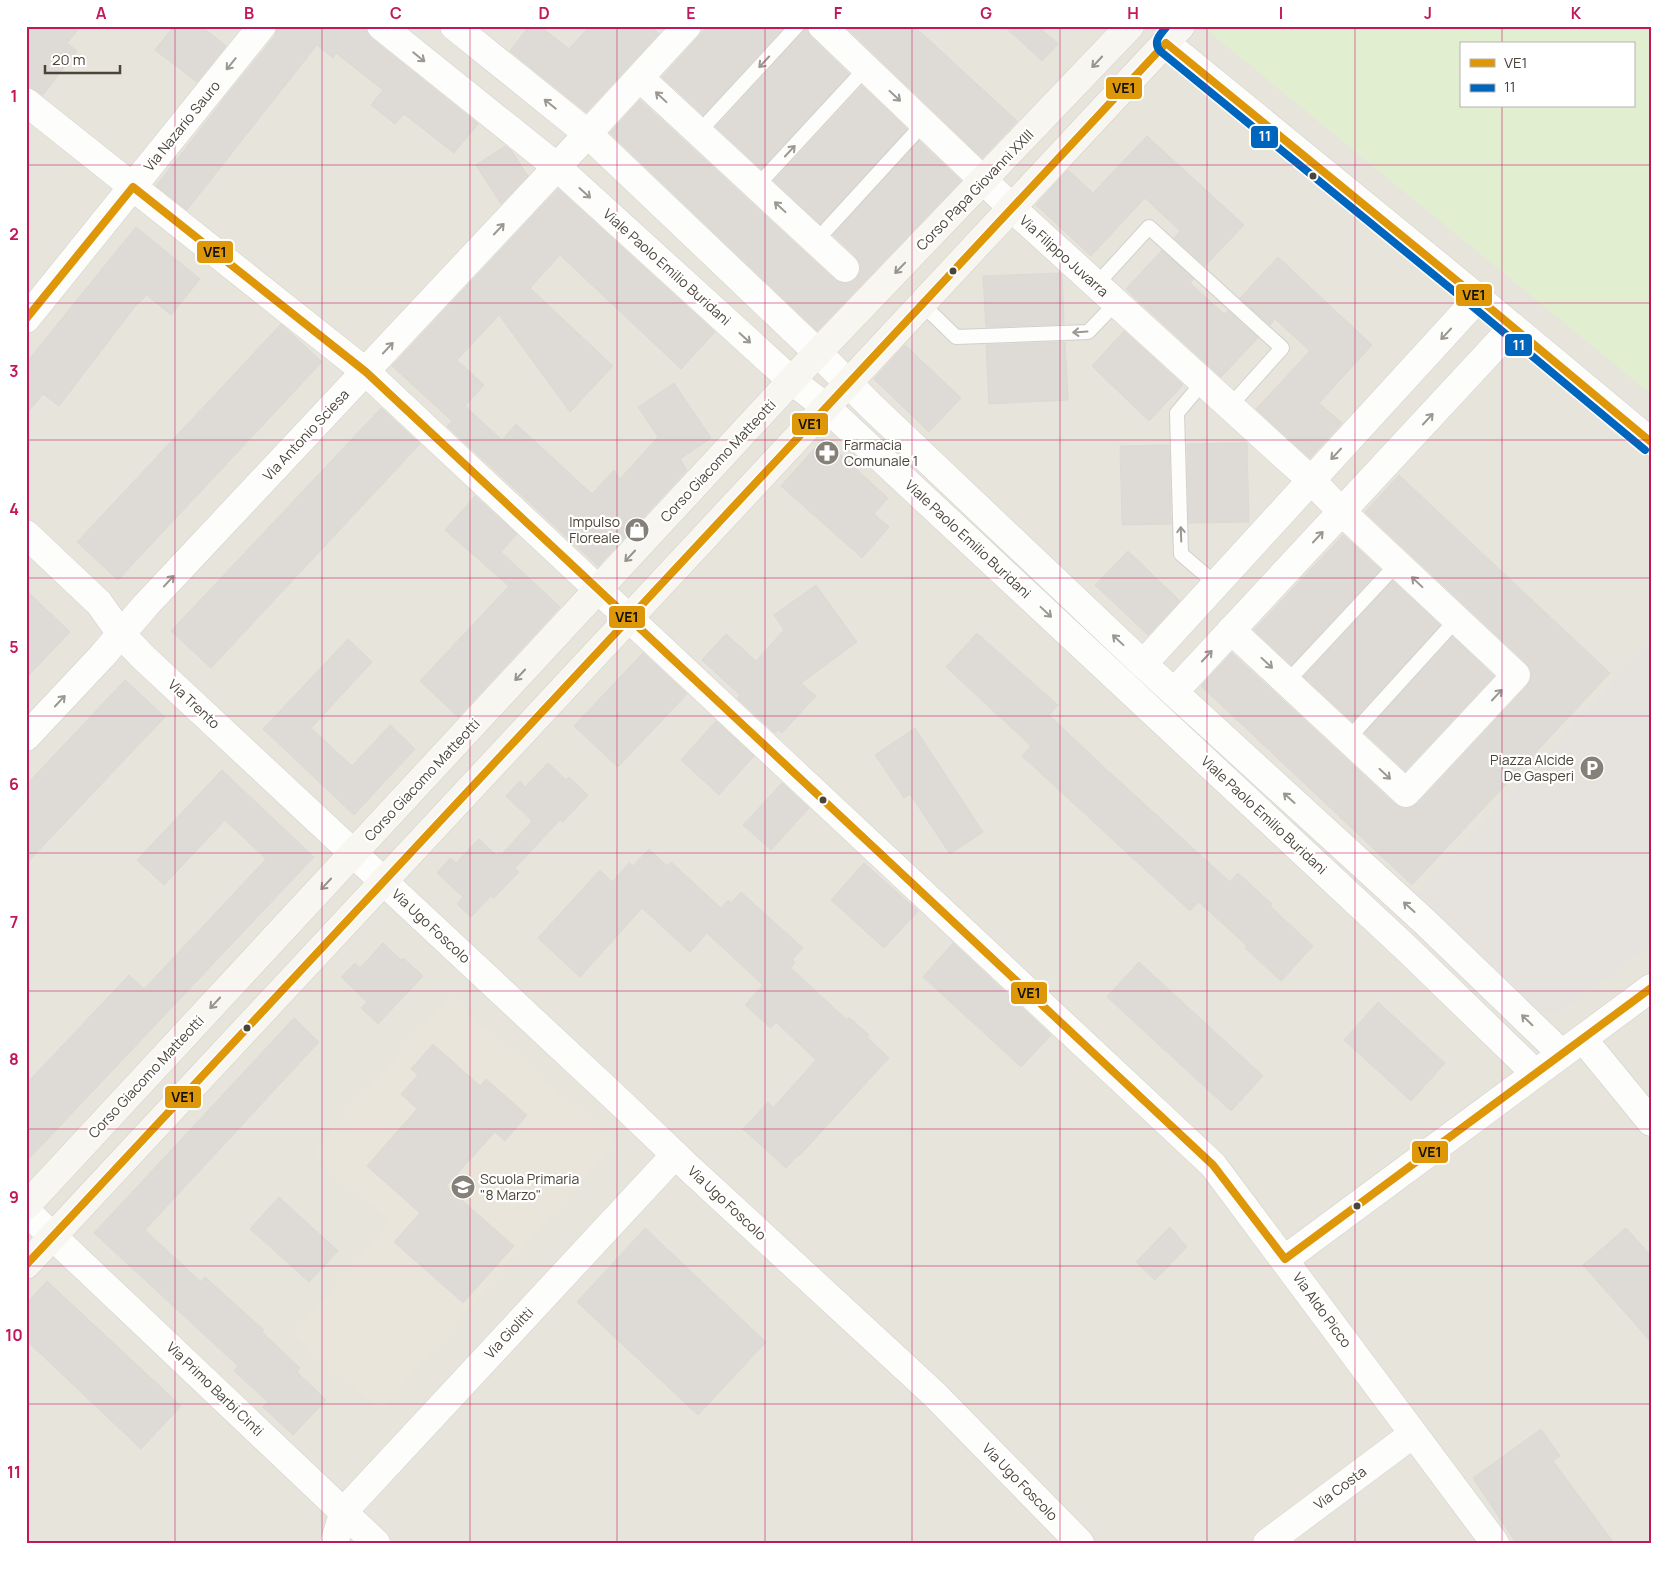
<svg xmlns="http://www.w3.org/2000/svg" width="1677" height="1569" font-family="Manrope,sans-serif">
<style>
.residential{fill:#e7e4dc;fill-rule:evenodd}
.education{fill:#eae5da}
.green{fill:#e1eecf;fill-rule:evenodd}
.parking{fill:#e6e3df}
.building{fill:#dedbd6;stroke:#dcd9d4}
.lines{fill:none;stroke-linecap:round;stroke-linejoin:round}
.lane-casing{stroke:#d2d0cb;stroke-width:16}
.street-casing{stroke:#d2d0cb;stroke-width:29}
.secondary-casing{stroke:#d3cfc5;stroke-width:29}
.lane{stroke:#fdfdfc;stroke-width:14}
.street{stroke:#fdfdfc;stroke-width:28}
.secondary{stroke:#f7f6f1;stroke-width:28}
.bus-1-casing{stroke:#fff;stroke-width:11}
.bus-2-casing{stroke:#fff;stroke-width:11}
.bus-1{stroke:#dd9709;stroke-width:8}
.bus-2{stroke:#0065bd;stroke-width:8}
.oneway{stroke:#9b9791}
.oneway2{stroke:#98948c}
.grid{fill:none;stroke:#c2185b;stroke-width:1;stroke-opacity:0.55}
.bus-dot{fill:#4b4439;stroke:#fff;stroke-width:2}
.labels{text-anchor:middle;stroke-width:4.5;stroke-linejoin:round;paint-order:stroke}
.street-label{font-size:14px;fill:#4b4439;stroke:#fff}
.poi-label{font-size:14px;fill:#4b4439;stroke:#fff;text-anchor:start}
.line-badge{stroke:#fff;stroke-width:2}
.badge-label{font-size:14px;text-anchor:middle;font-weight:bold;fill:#fff}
.pale-badge-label{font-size:14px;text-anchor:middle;font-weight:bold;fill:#111}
.neatline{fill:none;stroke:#c2185b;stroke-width:2}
.grid-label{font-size:16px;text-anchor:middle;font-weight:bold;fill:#c2185b}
</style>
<rect width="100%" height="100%" fill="#f4f2ee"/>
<path class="residential" d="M 26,26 L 1651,26 L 1651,1543 L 26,1543 ZM 1461,44 L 1633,44 L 1633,106 L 1461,106 Z"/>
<path class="education" d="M 449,997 L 614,1142 L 380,1410 L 294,1334 L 391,1222 L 313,1153 Z"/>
<path class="green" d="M 1202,26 L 1651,26 L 1651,394 ZM 1461,44 L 1633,44 L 1633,106 L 1461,106 Z"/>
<path class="parking" d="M 1651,640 L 1651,945 L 1558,1014 L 1536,1013 L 1414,896 Z"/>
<g class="building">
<path d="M 26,26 L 81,26 L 67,43 L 77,51 L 43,95 L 35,90 L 26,87 Z"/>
<path d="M 174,26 L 201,26 L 226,46 L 197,82 L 155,50 Z"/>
<path d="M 277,26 L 364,26 L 371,38 L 478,124 L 454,153 L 404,114 L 395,124 L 371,105 L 383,90 L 336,53 L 333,58 L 317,45 L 187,210 L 156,186 L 222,102 L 221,102 L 275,36 Z"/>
<path d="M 529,26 L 540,26 L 569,49 L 590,26 L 651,26 L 659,34 L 586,112 L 510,51 Z"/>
<path d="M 708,26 L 785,26 L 703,115 L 662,77 Z"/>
<path d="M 806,26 L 811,37 L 849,74 L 761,169 L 716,127 L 803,32 Z"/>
<path d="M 845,26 L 914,26 L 1017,121 L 982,158 Z"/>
<path d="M 1004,26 L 1038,26 L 1058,44 L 1042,61 Z"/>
<path d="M 862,86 L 907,129 L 820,224 L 774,181 Z"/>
<path d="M 640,100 L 834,279 L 841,283 L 849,283 L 856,279 L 860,272 L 860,264 L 856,257 L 833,235 L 919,141 L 961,181 L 817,331 L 610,133 Z"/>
<path d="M 1147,136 L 1244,225 L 1205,266 L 1174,238 L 1180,231 L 1145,198 L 1091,256 L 1036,205 L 1068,170 L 1093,193 Z"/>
<path d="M 505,146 L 511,150 L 528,176 L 501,204 L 476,165 Z"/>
<path d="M 558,189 L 715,332 L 681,369 L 560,255 L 530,288 L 613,366 L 570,412 L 499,315 L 457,360 L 484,385 L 465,406 L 502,440 L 516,424 L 592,494 L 614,470 L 620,479 L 658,437 L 638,407 L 674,383 L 711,438 L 680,459 L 687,470 L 598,566 L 447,426 L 452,421 L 392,366 Z"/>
<path d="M 136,227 L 200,279 L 171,315 L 147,295 L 133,309 L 59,406 L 43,394 L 26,414 L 26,363 Z"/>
<path d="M 1162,250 L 1194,279 L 1190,283 L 1224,314 L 1228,311 L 1258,338 L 1221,377 L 1146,308 L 1126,289 Z"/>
<path d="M 1278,257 L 1372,345 L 1319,403 L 1342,423 L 1310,458 L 1256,409 L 1310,351 L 1275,319 L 1270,325 L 1240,298 Z"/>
<path d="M 1060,273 L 1062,275 L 1064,324 L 986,327 L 983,276 Z"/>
<path d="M 281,324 L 322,362 L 118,580 L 77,542 Z"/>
<path d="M 1124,331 L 1183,385 L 1149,421 L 1092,366 Z"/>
<path d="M 1065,342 L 1068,400 L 989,404 L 986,345 Z"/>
<path d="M 905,345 L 961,398 L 929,432 L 874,379 Z"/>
<path d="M 381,408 L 420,444 L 211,668 L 171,631 Z"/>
<path d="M 823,439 L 888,498 L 874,514 L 889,527 L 862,558 L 781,486 Z"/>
<path d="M 1247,443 L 1249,522 L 1189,523 L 1187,444 Z"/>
<path d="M 1169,445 L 1171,524 L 1122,525 L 1120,446 Z"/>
<path d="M 1399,475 L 1610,673 L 1412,885 L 1201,686 L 1232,653 L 1395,804 L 1402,808 L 1410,808 L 1417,804 L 1527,686 L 1531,679 L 1531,671 L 1527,664 L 1365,512 Z"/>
<path d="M 475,496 L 517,534 L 501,552 L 560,607 L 458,717 L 420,681 L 509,586 L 445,530 Z"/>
<path d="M 1343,535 L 1380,569 L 1291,665 L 1254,630 Z"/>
<path d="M 1128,551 L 1180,601 L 1148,635 L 1095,585 Z"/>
<path d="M 1393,581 L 1440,625 L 1352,721 L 1304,677 Z"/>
<path d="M 816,585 L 857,642 L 801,683 L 816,696 L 782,733 L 778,730 L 775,733 L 737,698 L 740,695 L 702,660 L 726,634 L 756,661 L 784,630 L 774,615 Z"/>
<path d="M 26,590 L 70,632 L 26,678 Z"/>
<path d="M 977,633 L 1058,705 L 1049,715 L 1105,768 L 1230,882 L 1238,873 L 1272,904 L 1270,906 L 1313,946 L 1281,981 L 1245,948 L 1247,946 L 1199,902 L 1190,911 L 1022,756 L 1031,746 L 946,667 Z"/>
<path d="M 1453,637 L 1494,676 L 1405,771 L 1365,733 Z"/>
<path d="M 348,639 L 372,662 L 311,728 L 352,766 L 390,725 L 415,749 L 354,815 L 263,729 Z"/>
<path d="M 643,653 L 687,694 L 618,767 L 574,726 Z"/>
<path d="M 125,680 L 165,717 L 26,864 L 26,785 Z"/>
<path d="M 716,721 L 754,756 L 719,795 L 681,760 Z"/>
<path d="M 915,728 L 983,832 L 950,854 L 910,794 L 904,798 L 875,755 Z"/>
<path d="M 548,763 L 566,780 L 569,777 L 588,795 L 563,822 L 560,820 L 515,868 L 519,872 L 494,898 L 491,896 L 471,917 L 457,904 L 463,897 L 437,873 L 450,858 L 456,863 L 479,839 L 497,856 L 499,853 L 501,855 L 532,821 L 506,796 L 520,781 L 525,787 Z"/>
<path d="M 222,770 L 314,857 L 26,1162 L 26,1084 L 129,975 L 144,989 L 266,859 L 225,820 L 164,885 L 137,860 Z"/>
<path d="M 782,783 L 809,808 L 771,850 L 743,825 Z"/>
<path d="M 649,849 L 667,866 L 671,862 L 721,908 L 728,900 L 731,903 L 741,892 L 803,948 L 792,960 L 795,962 L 791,968 L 847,1020 L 849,1017 L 869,1035 L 867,1037 L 889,1058 L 799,1156 L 798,1155 L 786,1168 L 743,1129 L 768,1102 L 773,1108 L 816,1060 L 776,1022 L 771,1028 L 745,1005 L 763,985 L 707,933 L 690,952 L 642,908 L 580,977 L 538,938 L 600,870 L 612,882 L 629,863 L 633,866 Z"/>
<path d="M 864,863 L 918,911 L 884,948 L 831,900 Z"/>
<path d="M 383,943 L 401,960 L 403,958 L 423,976 L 378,1024 L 361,1008 L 367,1002 L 341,977 L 355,963 L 360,968 Z"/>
<path d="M 953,943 L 1051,1035 L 1021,1067 L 923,977 Z"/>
<path d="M 1139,962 L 1263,1076 L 1231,1111 L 1107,997 Z"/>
<path d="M 1378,1002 L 1445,1063 L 1411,1101 L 1344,1040 Z"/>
<path d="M 294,1018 L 319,1042 L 145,1230 L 201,1282 L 205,1277 L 264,1330 L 262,1332 L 300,1368 L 297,1372 L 326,1400 L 293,1435 L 263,1407 L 268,1402 L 234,1371 L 238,1366 L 94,1233 Z"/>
<path d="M 433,1044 L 480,1086 L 486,1079 L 527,1115 L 505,1141 L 495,1132 L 446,1186 L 514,1246 L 463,1303 L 394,1242 L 420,1213 L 367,1166 L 417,1109 L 401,1094 L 418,1075 L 411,1069 Z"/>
<path d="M 279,1197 L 338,1251 L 309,1282 L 250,1229 Z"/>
<path d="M 1170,1227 L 1187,1247 L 1155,1280 L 1136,1262 Z"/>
<path d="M 645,1228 L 766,1342 L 698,1415 L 577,1302 Z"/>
<path d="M 1626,1228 L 1651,1256 L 1651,1342 L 1583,1265 Z"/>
<path d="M 47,1281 L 181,1406 L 141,1449 L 26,1340 L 26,1304 Z"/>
<path d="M 1541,1429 L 1560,1456 L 1553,1461 L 1614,1543 L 1516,1543 L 1473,1478 Z"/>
</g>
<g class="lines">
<defs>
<g id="lane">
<path d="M 699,132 L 797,26"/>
<path d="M 757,186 L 866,68"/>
<path d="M 816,241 L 924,123"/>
<path d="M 1096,285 L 1149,227 L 1282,348 L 1230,406"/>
<path d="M 922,304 L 956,337 L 1088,332 L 1116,303"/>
<path d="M 1203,382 L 1177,413 L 1181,554 L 1216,584"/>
<path d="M 1287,682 L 1397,564"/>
<path d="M 1348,739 L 1457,619"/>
</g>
<g id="street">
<path d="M 381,26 L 557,167 L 792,381 L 826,407 L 1405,947 L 1535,1073"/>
<path d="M 454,26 L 588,134 L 818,353 L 872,407 L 1143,664 L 1424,921 L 1562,1054"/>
<path d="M 822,26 L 1012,208 L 1311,480 L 1342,512 L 1516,675 L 1406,793 L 1231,630"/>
<path d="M 1166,43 L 1478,298 L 1651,442"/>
<path d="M 640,78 L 845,268"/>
<path d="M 26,102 L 366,372 L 1213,1165 L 1495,1543"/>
<path d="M 26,319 L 262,26"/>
<path d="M 26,534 L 99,603 L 121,634 L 143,657 L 621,1103 L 688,1167 L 934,1394 L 1080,1543"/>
<path d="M 1143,664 L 1478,298"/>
<path d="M 1174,692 L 1513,327"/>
<path d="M 26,737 L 102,656 L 146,605 L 557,167 L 687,26"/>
<path d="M 1583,1039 L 1651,1122"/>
<path d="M 26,1211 L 376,1543"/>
<path d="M 1285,1259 L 1651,988"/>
<path d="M 334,1543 L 344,1511 L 675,1155"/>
<path d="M 1267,1543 L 1413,1434"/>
</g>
<g id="secondary">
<path d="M 26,1206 L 806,365 L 1130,26"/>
<path d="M 26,1265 L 1181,26"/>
</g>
</defs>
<use href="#lane" class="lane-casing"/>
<use href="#street" class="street-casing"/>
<use href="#secondary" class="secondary-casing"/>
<use href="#lane" class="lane"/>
<use href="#street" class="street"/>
<use href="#secondary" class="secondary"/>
<defs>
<g id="bus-1">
<path d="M 26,319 L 133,187 L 366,372 L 1213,1165 L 1285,1259 L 1651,988"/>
<path d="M 26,1265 L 1166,43 L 1478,298 L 1651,442"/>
</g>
<path id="bus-2" d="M 1167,26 C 1161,34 1152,41 1160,51 L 1472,306 L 1645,450"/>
</defs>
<use href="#bus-1" class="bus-1-casing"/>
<use href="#bus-2" class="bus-2-casing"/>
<use href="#bus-1" class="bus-1"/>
<use href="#bus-2" class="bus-2"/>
</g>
<defs><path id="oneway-shaft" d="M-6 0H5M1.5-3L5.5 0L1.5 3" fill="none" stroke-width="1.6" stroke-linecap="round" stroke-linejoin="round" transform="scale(1.25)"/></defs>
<g class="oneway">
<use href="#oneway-shaft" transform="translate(419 57) rotate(39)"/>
<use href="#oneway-shaft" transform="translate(764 62) rotate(133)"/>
<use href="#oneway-shaft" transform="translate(231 64) rotate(129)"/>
<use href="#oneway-shaft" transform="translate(895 96) rotate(43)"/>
<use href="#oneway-shaft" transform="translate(661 97) rotate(-137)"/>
<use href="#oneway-shaft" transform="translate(550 104) rotate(-141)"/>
<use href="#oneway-shaft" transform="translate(790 151) rotate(-47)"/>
<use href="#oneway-shaft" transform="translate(585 193) rotate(42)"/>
<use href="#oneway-shaft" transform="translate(780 207) rotate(-137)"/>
<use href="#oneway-shaft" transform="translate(499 229) rotate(-47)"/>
<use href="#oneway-shaft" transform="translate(1080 332) rotate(176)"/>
<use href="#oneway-shaft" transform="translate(1446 334) rotate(133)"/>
<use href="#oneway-shaft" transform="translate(745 338) rotate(42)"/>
<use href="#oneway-shaft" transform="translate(388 348) rotate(-47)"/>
<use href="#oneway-shaft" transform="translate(1428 419) rotate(-47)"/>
<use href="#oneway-shaft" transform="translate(1336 454) rotate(133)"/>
<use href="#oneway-shaft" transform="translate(1181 534) rotate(-92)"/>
<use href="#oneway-shaft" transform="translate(1318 537) rotate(-47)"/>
<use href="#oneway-shaft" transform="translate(169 581) rotate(-47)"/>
<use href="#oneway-shaft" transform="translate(1417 582) rotate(-137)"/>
<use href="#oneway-shaft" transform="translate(1046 612) rotate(43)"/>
<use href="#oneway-shaft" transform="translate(1118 640) rotate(-137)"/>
<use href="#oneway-shaft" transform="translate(1207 656) rotate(-47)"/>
<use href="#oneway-shaft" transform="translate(1267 663) rotate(43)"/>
<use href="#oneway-shaft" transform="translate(1497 695) rotate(-47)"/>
<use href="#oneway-shaft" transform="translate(60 701) rotate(-47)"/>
<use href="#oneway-shaft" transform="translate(1385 774) rotate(43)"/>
<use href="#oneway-shaft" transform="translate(1289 798) rotate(-138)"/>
<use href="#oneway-shaft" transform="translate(1409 907) rotate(-138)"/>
<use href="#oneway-shaft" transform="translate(1527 1020) rotate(-136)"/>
</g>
<g class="oneway2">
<use href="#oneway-shaft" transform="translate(1097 62) rotate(133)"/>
<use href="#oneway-shaft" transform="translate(900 268) rotate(134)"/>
<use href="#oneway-shaft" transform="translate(630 556) rotate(133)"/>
<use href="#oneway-shaft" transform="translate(520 675) rotate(133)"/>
<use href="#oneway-shaft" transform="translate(326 884) rotate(133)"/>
<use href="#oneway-shaft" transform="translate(215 1003) rotate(133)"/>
</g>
<path class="grid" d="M 175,26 L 175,1543M 322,26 L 322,1543M 470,26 L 470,1543M 617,26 L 617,1543M 765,26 L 765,1543M 912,26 L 912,1543M 1060,26 L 1060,1543M 1207,26 L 1207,1543M 1355,26 L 1355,1543M 1502,26 L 1502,44M 1502,106 L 1502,1543M 26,165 L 1651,165M 26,303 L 1651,303M 26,440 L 1651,440M 26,578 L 1651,578M 26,716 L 1651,716M 26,853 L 1651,853M 26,991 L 1651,991M 26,1129 L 1651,1129M 26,1266 L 1651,1266M 26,1404 L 1651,1404"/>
<defs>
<symbol id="pharmacy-disc" viewBox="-11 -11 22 22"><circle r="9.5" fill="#868178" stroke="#fff"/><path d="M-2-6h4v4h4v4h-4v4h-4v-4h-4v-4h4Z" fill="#fff"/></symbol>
<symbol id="shop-disc" viewBox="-11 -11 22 22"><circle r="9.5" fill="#868178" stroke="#fff"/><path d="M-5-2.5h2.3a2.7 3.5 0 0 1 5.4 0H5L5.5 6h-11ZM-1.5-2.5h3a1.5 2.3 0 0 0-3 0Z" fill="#fff"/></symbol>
<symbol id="parking-disc" viewBox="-11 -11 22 22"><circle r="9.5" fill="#868178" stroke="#fff"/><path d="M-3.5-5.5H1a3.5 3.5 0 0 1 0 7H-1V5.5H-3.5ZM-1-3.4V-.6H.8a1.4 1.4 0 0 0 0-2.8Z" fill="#fff"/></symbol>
<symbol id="school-disc" viewBox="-11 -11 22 22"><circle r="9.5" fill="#868178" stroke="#fff"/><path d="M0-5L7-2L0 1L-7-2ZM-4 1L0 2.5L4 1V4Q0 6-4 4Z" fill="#fff"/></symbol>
</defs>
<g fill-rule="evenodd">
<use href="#pharmacy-disc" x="813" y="439" width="28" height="28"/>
<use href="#shop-disc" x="623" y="516" width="28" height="28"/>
<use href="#parking-disc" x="1578" y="754" width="28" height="28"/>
<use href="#school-disc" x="449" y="1173" width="28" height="28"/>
</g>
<g class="bus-dot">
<circle cx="1313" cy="176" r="4.5"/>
<circle cx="953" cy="271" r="4.5"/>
<circle cx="823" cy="800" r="4.5"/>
<circle cx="247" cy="1028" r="4.5"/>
<circle cx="1357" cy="1206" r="4.5"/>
</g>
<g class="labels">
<g class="street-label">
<text transform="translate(182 126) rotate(-51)" y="5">Via Nazario Sauro</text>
<text transform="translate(975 190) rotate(-46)" y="5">Corso Papa Giovanni XXIII</text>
<text transform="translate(1064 256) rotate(42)" y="5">Via Filippo Juvarra</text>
<text transform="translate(667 267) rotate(42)" y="5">Viale Paolo Emilio Buridani</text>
<text transform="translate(306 435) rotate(-47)" y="5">Via Antonio Sciesa</text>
<text transform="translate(718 461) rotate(-47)" y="5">Corso Giacomo Matteotti</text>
<text transform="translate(968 539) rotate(43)" y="5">Viale Paolo Emilio Buridani</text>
<text transform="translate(194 704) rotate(43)" y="5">Via Trento</text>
<text transform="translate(422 780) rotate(-47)" y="5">Corso Giacomo Matteotti</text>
<text transform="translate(1264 815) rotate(43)" y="5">Viale Paolo Emilio Buridani</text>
<text transform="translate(431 926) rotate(43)" y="5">Via Ugo Foscolo</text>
<text transform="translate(146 1077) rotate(-47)" y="5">Corso Giacomo Matteotti</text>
<text transform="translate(727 1203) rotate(43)" y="5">Via Ugo Foscolo</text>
<text transform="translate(1322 1310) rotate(54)" y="5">Via Aldo Picco</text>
<text transform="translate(509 1333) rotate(-47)" y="5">Via Giolitti</text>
<text transform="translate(215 1389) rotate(44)" y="5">Via Primo Barbi Cinti</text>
<text transform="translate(1020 1482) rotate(46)" y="5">Via Ugo Foscolo</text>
<text transform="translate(1340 1488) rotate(-37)" y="5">Via Costa</text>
</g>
<g class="poi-label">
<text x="844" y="450">Farmacia<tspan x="844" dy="16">Comunale 1</tspan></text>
<text x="620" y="527" text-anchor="end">Impulso<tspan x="620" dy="16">Floreale</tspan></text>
<text x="1574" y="765" text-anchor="end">Piazza Alcide<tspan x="1574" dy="16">De Gasperi</tspan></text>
<text x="480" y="1184">Scuola Primaria<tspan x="480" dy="16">"8 Marzo"</tspan></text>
</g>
</g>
<g class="line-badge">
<rect x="1105" y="76" width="38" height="24" rx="5" fill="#dd9709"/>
<rect x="1250" y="125" width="29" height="24" rx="5" fill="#0065bd"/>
<rect x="196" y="240" width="38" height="24" rx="5" fill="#dd9709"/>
<rect x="1455" y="283" width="38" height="24" rx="5" fill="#dd9709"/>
<rect x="1504" y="333" width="29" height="24" rx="5" fill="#0065bd"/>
<rect x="791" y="412" width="38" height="24" rx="5" fill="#dd9709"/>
<rect x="608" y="605" width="38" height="24" rx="5" fill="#dd9709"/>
<rect x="1010" y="981" width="38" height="24" rx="5" fill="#dd9709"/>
<rect x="164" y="1085" width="38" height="24" rx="5" fill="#dd9709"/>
<rect x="1411" y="1140" width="38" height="24" rx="5" fill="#dd9709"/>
</g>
<g class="badge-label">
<text x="1265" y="141">11</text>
<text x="1519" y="350">11</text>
</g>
<g class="pale-badge-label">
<text x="1124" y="93">VE1</text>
<text x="215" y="257">VE1</text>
<text x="1474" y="300">VE1</text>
<text x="810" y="429">VE1</text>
<text x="627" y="622">VE1</text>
<text x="1029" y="998">VE1</text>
<text x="183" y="1102">VE1</text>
<text x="1430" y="1157">VE1</text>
</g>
<rect width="1677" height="1569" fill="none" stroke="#ffffff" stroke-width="55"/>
<rect x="1460" y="42" width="175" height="65" fill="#ffffff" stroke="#b7b4b0"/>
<rect x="1470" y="59" width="25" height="8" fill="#dd9709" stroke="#b7b4b0"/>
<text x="1504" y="68" font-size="15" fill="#4b4439">VE1</text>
<rect x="1470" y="84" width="25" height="8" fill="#0065bd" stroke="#b7b4b0"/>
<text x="1504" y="92" font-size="15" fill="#4b4439">11</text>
<path d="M45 65v8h75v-8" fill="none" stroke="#4b4439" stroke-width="2.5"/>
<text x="52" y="65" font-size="15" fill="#4b4439" stroke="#ffffff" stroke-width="4" paint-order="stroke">20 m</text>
<rect x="28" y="28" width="1622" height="1514" class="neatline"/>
<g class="grid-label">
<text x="101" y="19">A</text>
<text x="249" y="19">B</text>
<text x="396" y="19">C</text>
<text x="544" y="19">D</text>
<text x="691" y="19">E</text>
<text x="838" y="19">F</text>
<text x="986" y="19">G</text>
<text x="1133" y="19">H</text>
<text x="1281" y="19">I</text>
<text x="1428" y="19">J</text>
<text x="1576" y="19">K</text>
<text x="14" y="102">1</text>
<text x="14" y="240">2</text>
<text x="14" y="377">3</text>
<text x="14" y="515">4</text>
<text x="14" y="653">5</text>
<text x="14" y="790">6</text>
<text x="14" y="928">7</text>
<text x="14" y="1065">8</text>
<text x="14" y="1203">9</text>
<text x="14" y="1341">10</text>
<text x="14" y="1478">11</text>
</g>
</svg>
